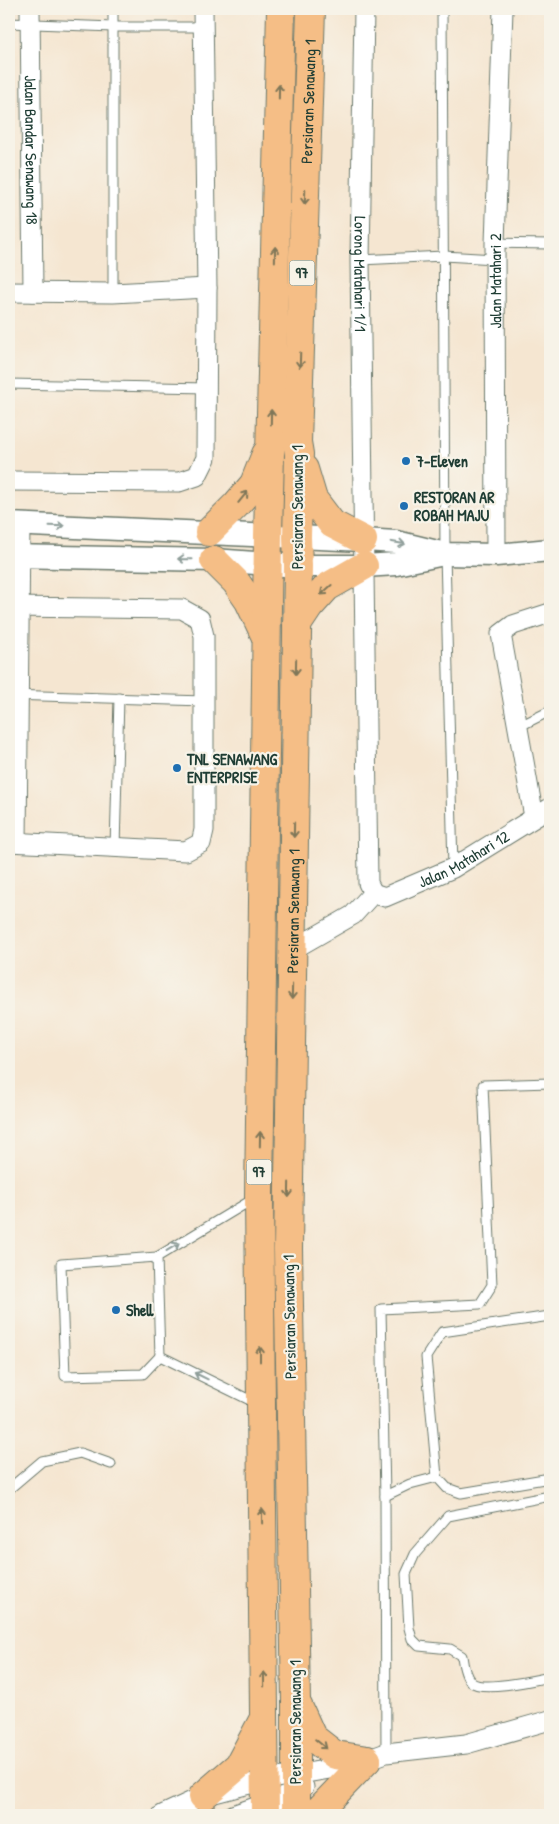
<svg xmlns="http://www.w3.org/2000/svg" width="559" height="1824" font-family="'Patrick Hand',sans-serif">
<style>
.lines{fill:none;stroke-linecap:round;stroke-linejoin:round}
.service-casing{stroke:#6a786b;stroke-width:11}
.minor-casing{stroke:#6a786b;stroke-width:21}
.tertiary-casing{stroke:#6a786b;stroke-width:25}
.primary-casing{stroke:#6a786b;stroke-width:30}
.service{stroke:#fff;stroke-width:9}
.minor{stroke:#fff;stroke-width:19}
.tertiary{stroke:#fff;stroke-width:22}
.primary{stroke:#f5be86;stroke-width:28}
.oneway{stroke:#7f7759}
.oneway2{stroke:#8f9e9a}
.poi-dot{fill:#1f6fb2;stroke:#f7f3e8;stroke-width:2}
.labels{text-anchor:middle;stroke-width:4.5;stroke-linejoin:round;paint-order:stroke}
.shield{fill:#f7f3e8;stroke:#60746a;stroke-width:1}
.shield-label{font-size:15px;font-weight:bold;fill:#1f3d34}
.street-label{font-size:16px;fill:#1f3d34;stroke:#f7f3e8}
.poi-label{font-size:16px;font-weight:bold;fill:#1f3d34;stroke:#f7f3e8;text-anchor:start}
</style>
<rect width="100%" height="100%" fill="#f7f3e8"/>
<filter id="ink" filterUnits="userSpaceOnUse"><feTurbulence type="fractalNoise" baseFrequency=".02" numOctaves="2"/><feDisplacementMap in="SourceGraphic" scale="10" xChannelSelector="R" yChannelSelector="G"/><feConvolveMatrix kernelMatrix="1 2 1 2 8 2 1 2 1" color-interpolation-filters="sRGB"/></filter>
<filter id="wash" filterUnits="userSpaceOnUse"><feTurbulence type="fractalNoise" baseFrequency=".0096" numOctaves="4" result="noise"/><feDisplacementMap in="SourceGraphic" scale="20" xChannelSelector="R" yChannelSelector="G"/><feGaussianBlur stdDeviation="1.12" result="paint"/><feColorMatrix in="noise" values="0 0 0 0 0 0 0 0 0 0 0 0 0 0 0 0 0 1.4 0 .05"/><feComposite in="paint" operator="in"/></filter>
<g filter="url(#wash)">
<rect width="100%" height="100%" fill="#f5e6d1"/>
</g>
<g filter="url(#ink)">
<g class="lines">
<defs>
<g id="service">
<path d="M 442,9 L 445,554 L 453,868"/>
<path d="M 9,23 L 113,27 L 202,27"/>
<path d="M 495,243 L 550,244"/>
<path d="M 360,260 L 444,256 L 495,259"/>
<path d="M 113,293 L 113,9"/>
<path d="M 9,384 L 207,388"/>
<path d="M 9,695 L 204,701"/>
<path d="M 518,727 L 550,711"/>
<path d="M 115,848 L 119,698"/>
<path d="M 255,1198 L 157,1257 L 160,1356 L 258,1404"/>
<path d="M 157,1257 L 61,1264 L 65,1376 L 143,1374 L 160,1356"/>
<path d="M 550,1316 L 442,1332 L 426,1357 L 437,1477 L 447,1488 L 461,1493 L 550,1478"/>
<path d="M 9,1489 L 42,1461 L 80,1453 L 111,1464"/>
<path d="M 385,1496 L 410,1484 L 437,1477"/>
<path d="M 550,1496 L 448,1516 L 415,1554 L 406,1574 L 409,1628 L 412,1639 L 419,1646 L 450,1649 L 462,1656 C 463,1664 465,1676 471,1682 C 482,1692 535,1680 550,1677"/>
<path d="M 386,1753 L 385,1496 L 381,1309 L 480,1304 L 492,1285 L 483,1085 L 550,1083"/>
</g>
<g id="minor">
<path id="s1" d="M 30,9 L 33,292"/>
<path id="s2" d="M 364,9 L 360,260 L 368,883 L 373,893"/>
<path d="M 9,292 L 113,293 L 207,288"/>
<path d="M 9,481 L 179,482 L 197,476 L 206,458 L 207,288 L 203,9"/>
<path id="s3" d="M 496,555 L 495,243 L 503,9"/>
<path d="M 9,607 L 182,609 L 200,619 L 204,636 L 204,830 L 201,843 L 186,851 L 9,842"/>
<path d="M 534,817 L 501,634 L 513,625 L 550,613"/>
<path d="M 17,842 L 20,524"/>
<path id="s4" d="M 373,893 L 385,897 L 453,868 L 550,808"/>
<path d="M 292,950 L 353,915 L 373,893"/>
<path d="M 162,1815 L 203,1796 L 265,1780 L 330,1769 L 367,1760 L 386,1753 L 466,1744 L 550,1720"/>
<path d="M 233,1815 L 295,1793 L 304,1787"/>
</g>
<g id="tertiary">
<path d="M 9,524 L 363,540 L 396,542 L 445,554 L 496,555 L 550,550"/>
<path d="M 9,556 L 214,560 L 298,566 L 364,566 L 396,564 L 439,555"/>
</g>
<g id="primary">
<path d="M 304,469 L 313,499 L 332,524 L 363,540"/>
<path d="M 209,532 L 236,505 L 254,484 L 266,454"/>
<path d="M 214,560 L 236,582 L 249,601 L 265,635"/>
<path d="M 297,625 L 309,607 L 327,587 L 364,566"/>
<path d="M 298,1706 L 312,1737 L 335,1755 L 367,1760"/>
<path d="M 203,1796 L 239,1765 L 263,1720"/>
<path d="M 265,1815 L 259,1196 L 268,535 L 281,9"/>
<path id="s5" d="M 296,1815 L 296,1703 L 288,1249 L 298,566 L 297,537 L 299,454 L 297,442 L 311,9"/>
<path d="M 316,1815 L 321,1808 L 367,1760"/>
</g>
</defs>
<use href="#service" class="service-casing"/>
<use href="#minor" class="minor-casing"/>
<use href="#tertiary" class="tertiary-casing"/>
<use href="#primary" class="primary-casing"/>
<use href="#service" class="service"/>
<use href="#minor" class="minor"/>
<use href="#tertiary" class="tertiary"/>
<use href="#primary" class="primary"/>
</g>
<defs><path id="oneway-shaft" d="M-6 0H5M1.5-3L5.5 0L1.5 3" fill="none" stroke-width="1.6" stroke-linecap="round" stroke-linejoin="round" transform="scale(1.25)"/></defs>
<g class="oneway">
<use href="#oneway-shaft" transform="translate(279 92) rotate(-89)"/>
<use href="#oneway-shaft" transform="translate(305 197) rotate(92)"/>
<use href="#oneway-shaft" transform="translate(275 254) rotate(-89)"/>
<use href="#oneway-shaft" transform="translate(300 360) rotate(92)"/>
<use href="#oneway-shaft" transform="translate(271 417) rotate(-89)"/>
<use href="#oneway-shaft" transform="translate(243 497) rotate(-51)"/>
<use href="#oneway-shaft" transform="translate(326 590) rotate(138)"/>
<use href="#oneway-shaft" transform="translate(296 667) rotate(91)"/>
<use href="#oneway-shaft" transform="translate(294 830) rotate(91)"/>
<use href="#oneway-shaft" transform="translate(292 992) rotate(91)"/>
<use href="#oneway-shaft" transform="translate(260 1139) rotate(-89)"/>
<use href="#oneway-shaft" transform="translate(289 1190) rotate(91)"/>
<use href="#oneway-shaft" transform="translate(260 1354) rotate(-90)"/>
<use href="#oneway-shaft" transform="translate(262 1516) rotate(-91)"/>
<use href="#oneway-shaft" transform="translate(264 1679) rotate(-91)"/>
<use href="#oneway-shaft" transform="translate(321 1744) rotate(39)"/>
</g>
<g class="oneway2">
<use href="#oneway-shaft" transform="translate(57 526) rotate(2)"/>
<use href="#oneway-shaft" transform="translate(398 543) rotate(10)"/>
<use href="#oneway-shaft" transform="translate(185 559) rotate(-179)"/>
<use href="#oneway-shaft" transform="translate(173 1247) rotate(-31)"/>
<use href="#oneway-shaft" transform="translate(201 1376) rotate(-154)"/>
</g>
</g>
<g class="poi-dot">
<circle cx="406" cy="461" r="5"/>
<circle cx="404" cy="506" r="5"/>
<circle cx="177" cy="768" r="5"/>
<circle cx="116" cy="1310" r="5"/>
</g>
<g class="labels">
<g class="shield">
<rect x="289.5" y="260.5" width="25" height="25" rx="4"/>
<rect x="246.5" y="1159.5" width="25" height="25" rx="4"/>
</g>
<g class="shield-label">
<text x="302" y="278">97</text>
<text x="259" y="1177">97</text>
</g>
<g class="street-label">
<text dy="6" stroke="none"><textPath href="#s5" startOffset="1714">Persiaran Senawang 1</textPath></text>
<text dy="6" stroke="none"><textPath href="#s1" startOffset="141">Jalan Bandar Senawang 18</textPath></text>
<text dy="6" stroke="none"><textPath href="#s2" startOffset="265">Lorong Matahari 1/1</textPath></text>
<text dy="6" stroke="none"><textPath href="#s3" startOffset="274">Jalan Matahari 2</textPath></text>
<text transform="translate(297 507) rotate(-90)" y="6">Persiaran Senawang 1</text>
<text dy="6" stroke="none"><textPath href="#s4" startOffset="100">Jalan Matahari 12</textPath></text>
<text dy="6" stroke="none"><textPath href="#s5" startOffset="904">Persiaran Senawang 1</textPath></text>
<text transform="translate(289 1317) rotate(-91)" y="6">Persiaran Senawang 1</text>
<text transform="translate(295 1722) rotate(-90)" y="6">Persiaran Senawang 1</text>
</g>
<g class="poi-label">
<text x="416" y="467">7-Eleven</text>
<text x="414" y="503">RESTORAN AR<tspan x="414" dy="18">ROBAH MAJU</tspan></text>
<text x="187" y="765">TNL SENAWANG<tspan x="187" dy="18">ENTERPRISE</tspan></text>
<text x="126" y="1316">Shell</text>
</g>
</g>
<rect width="559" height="1824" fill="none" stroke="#f7f3e8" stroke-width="30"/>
</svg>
